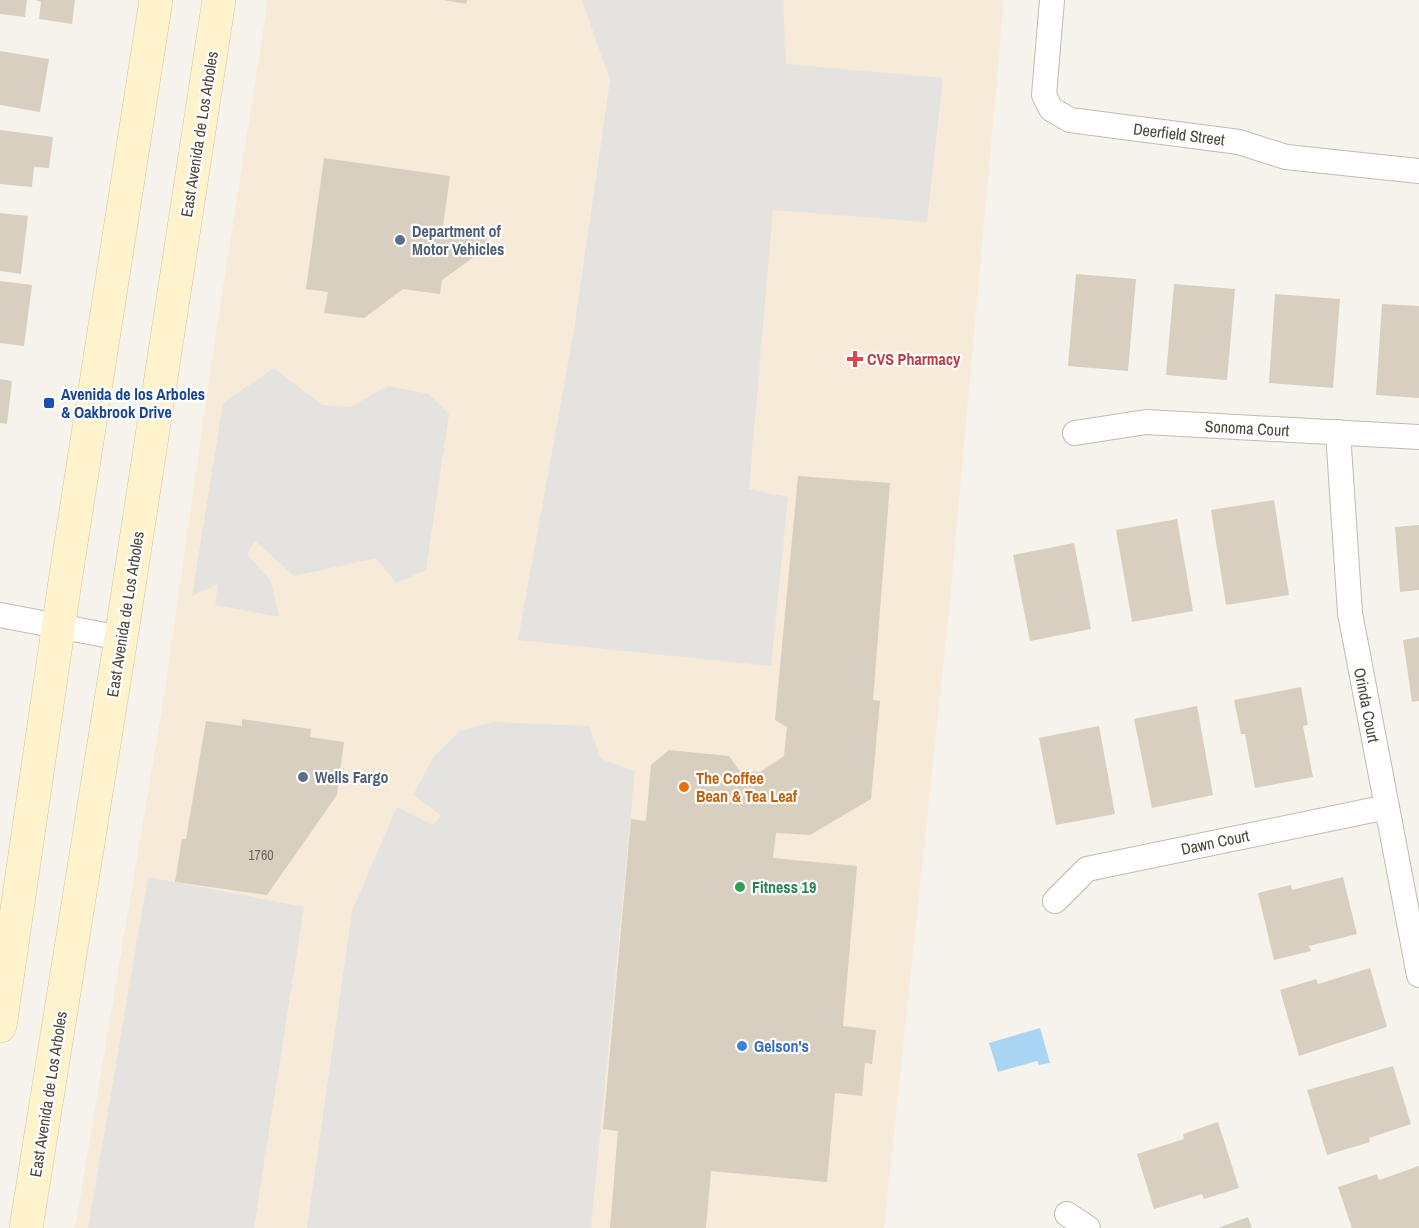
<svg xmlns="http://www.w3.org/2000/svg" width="1419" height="1228" font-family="'Archivo Narrow',sans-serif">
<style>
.commercial{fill:#f7ead8}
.parking{fill:#e5e3e0}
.water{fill:#a9d4f2}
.building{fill:#d8cfc1}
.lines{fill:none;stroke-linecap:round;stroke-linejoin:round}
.minor-casing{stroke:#c2bbae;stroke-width:26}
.secondary-casing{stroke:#d6c79b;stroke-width:34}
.minor{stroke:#fff;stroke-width:24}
.secondary{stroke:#fff3cd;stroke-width:33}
.service-dot{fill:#5c6f8a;stroke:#fff;stroke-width:2}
.health-dot{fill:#e0444e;stroke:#fff;stroke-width:2}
.transit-dot{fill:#1a4fb4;stroke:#fff;stroke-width:2}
.food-dot{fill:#e8710a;stroke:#fff;stroke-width:2}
.leisure-dot{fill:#2e9e5b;stroke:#fff;stroke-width:2}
.shop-dot{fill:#3f7fe0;stroke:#fff;stroke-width:2}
.labels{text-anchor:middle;stroke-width:4.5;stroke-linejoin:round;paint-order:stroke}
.number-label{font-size:14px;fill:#6e675b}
.street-label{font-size:16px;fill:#4b4439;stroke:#fff}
.service-label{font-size:16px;font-weight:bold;fill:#4e5e75;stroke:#fff;text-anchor:start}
.health-label{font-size:16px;font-weight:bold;fill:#be3a42;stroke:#fff;text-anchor:start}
.transit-label{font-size:16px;font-weight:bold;fill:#164399;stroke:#fff;text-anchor:start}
.food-label{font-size:16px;font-weight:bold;fill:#c56008;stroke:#fff;text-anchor:start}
.leisure-label{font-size:16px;font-weight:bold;fill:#27864d;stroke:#fff;text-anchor:start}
.shop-label{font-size:16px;font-weight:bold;fill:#366cbe;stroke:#fff;text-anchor:start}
</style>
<rect width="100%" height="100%" fill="#f6f3ec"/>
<path class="commercial" d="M 268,0 L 1004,0 L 950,601 L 884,1228 L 75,1228 L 164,697 L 216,333 Z"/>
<g class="parking">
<path d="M 582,0 L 783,0 L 786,64 L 943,78 L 927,222 L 773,210 L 749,489 L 788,497 L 771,666 L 518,640 L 574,330 L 610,80 Z"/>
<path d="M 274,368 L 322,405 L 350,407 L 388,386 L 429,394 L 449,414 L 426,570 L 396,583 L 376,558 L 294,576 L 255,541 L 247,554 L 271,581 L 279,617 L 215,605 L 218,584 L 192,596 L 223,403 Z"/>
<path d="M 493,722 L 589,726 L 601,759 L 635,771 L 591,1228 L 307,1228 L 352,911 L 397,807 L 433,825 L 441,815 L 413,795 L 434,756 L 460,731 Z"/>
<path d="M 148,877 L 304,907 L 254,1228 L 88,1228 Z"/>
</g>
<path class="water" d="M 1040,1028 L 1050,1063 L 1039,1065 L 1037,1061 L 998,1072 L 989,1043 Z"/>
<g class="building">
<path d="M 0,0 L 27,0 L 25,17 L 0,14 Z"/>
<path d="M 35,0 L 75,0 L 72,24 L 39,19 L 41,2 Z"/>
<path d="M 444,0 L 467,0 L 466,4 Z"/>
<path d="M 0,51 L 49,59 L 40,112 L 0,105 Z"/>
<path d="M 0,130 L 53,137 L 49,168 L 34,167 L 32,187 L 0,184 Z"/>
<path d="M 324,158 L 450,176 L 443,226 L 488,232 L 485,249 L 442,280 L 440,294 L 403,289 L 364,318 L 324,313 L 328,292 L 306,289 Z"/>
<path d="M 0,213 L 28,216 L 21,274 L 0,271 Z"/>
<path d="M 1076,274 L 1136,279 L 1128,371 L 1068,366 Z"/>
<path d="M 0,281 L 32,285 L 24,346 L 0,343 Z"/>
<path d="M 1174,284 L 1235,289 L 1227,380 L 1166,375 Z"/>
<path d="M 1275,294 L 1340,299 L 1333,388 L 1269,383 Z"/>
<path d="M 1382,304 L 1419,306 L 1419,398 L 1376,395 Z"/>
<path d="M 0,379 L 12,381 L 7,424 L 0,423 Z"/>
<path d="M 798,476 L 890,483 L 873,700 L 880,701 L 871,799 L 810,835 L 776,833 L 773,858 L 857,866 L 843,1026 L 876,1030 L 872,1064 L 865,1063 L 862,1096 L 835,1093 L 827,1182 L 711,1171 L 706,1228 L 610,1228 L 618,1131 L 603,1129 L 631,819 L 646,821 L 651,765 L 669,750 L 729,756 L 739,770 L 760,772 L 784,756 L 787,727 L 775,720 Z"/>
<path d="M 1274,500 L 1289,595 L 1226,605 L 1211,510 Z"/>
<path d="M 1177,519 L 1193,611 L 1132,622 L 1116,530 Z"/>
<path d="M 1419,525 L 1419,590 L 1400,592 L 1395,527 Z"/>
<path d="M 1074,543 L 1091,629 L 1030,641 L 1013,555 Z"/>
<path d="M 1419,637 L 1419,701 L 1412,702 L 1403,640 Z"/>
<path d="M 1301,687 L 1308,725 L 1303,726 L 1313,777 L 1255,788 L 1245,734 L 1241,734 L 1234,700 Z"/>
<path d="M 1197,706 L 1213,795 L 1152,808 L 1134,719 Z"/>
<path d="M 242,719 L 311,729 L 310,737 L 344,742 L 337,795 L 267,895 L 175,882 L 182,839 L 186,839 L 206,721 L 242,726 Z"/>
<path d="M 1099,726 L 1115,814 L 1056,825 L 1039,738 Z"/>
<path d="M 1343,877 L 1357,934 L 1309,946 L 1311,951 L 1274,960 L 1258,893 L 1291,885 L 1292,890 Z"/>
<path d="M 1370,968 L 1387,1027 L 1299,1056 L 1280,990 L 1316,979 L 1318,984 Z"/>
<path d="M 1393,1066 L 1411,1124 L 1369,1138 L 1370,1142 L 1327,1155 L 1307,1090 Z"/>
<path d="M 1218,1122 L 1239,1188 L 1204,1199 L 1202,1194 L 1154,1209 L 1137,1154 L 1184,1139 L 1183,1134 Z"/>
<path d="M 1419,1166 L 1419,1228 L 1352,1228 L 1338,1187 L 1377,1174 L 1379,1180 Z"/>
<path d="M 1248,1217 L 1252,1228 L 1218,1228 Z"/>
</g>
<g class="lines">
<defs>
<g id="minor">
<path d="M 1052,0 L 1044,95 L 1051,109 L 1070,120 L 1239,142 L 1286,157 L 1419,171"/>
<path d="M 1338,432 L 1350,613 L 1419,975"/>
<path d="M 1075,433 L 1146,422 L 1419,437"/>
<path d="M 0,615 L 121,638"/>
<path d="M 1055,901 L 1087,869 L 1387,807"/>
<path d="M 1067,1214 L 1088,1228"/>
</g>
<g id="secondary">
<path d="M 0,1026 L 66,575 L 156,0"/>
<path d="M 26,1228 L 121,638 L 219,0"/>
</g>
</defs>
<use href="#minor" class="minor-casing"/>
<use href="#secondary" class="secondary-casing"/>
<use href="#minor" class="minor"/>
<use href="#secondary" class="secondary"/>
</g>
<g class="service-dot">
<circle cx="400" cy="240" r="6"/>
<circle cx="303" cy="777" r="6"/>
</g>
<path class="health-dot" d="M852 350h6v6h6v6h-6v6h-6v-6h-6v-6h6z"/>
<rect class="transit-dot" x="43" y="397" width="12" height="12" rx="3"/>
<circle class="food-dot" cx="684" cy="787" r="6"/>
<circle class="leisure-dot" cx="740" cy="887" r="6"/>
<circle class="shop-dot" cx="742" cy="1046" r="6"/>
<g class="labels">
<g class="number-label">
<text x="261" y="860">1760</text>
</g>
<g class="street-label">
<text transform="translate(199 134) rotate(-81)" y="6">East Avenida de Los Arboles</text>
<text transform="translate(1179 134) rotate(7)" y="6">Deerfield Street</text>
<text transform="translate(1247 428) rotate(3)" y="6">Sonoma Court</text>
<text transform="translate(125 614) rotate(-81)" y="6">East Avenida de Los Arboles</text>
<text transform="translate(1367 705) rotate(79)" y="6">Orinda Court</text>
<text transform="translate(1215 842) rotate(-12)" y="6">Dawn Court</text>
<text transform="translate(48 1094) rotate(-81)" y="6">East Avenida de Los Arboles</text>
</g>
<g class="service-label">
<text x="412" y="237">Department of<tspan x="412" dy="18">Motor Vehicles</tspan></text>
<text x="315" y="783">Wells Fargo</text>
</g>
<g class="health-label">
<text x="867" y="365">CVS Pharmacy</text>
</g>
<g class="transit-label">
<text x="61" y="400">Avenida de los Arboles<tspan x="61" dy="18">&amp; Oakbrook Drive</tspan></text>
</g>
<g class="food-label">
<text x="696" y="784">The Coffee<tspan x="696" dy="18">Bean &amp; Tea Leaf</tspan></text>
</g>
<g class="leisure-label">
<text x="752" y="893">Fitness 19</text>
</g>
<g class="shop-label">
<text x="754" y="1052">Gelson's</text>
</g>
</g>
</svg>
